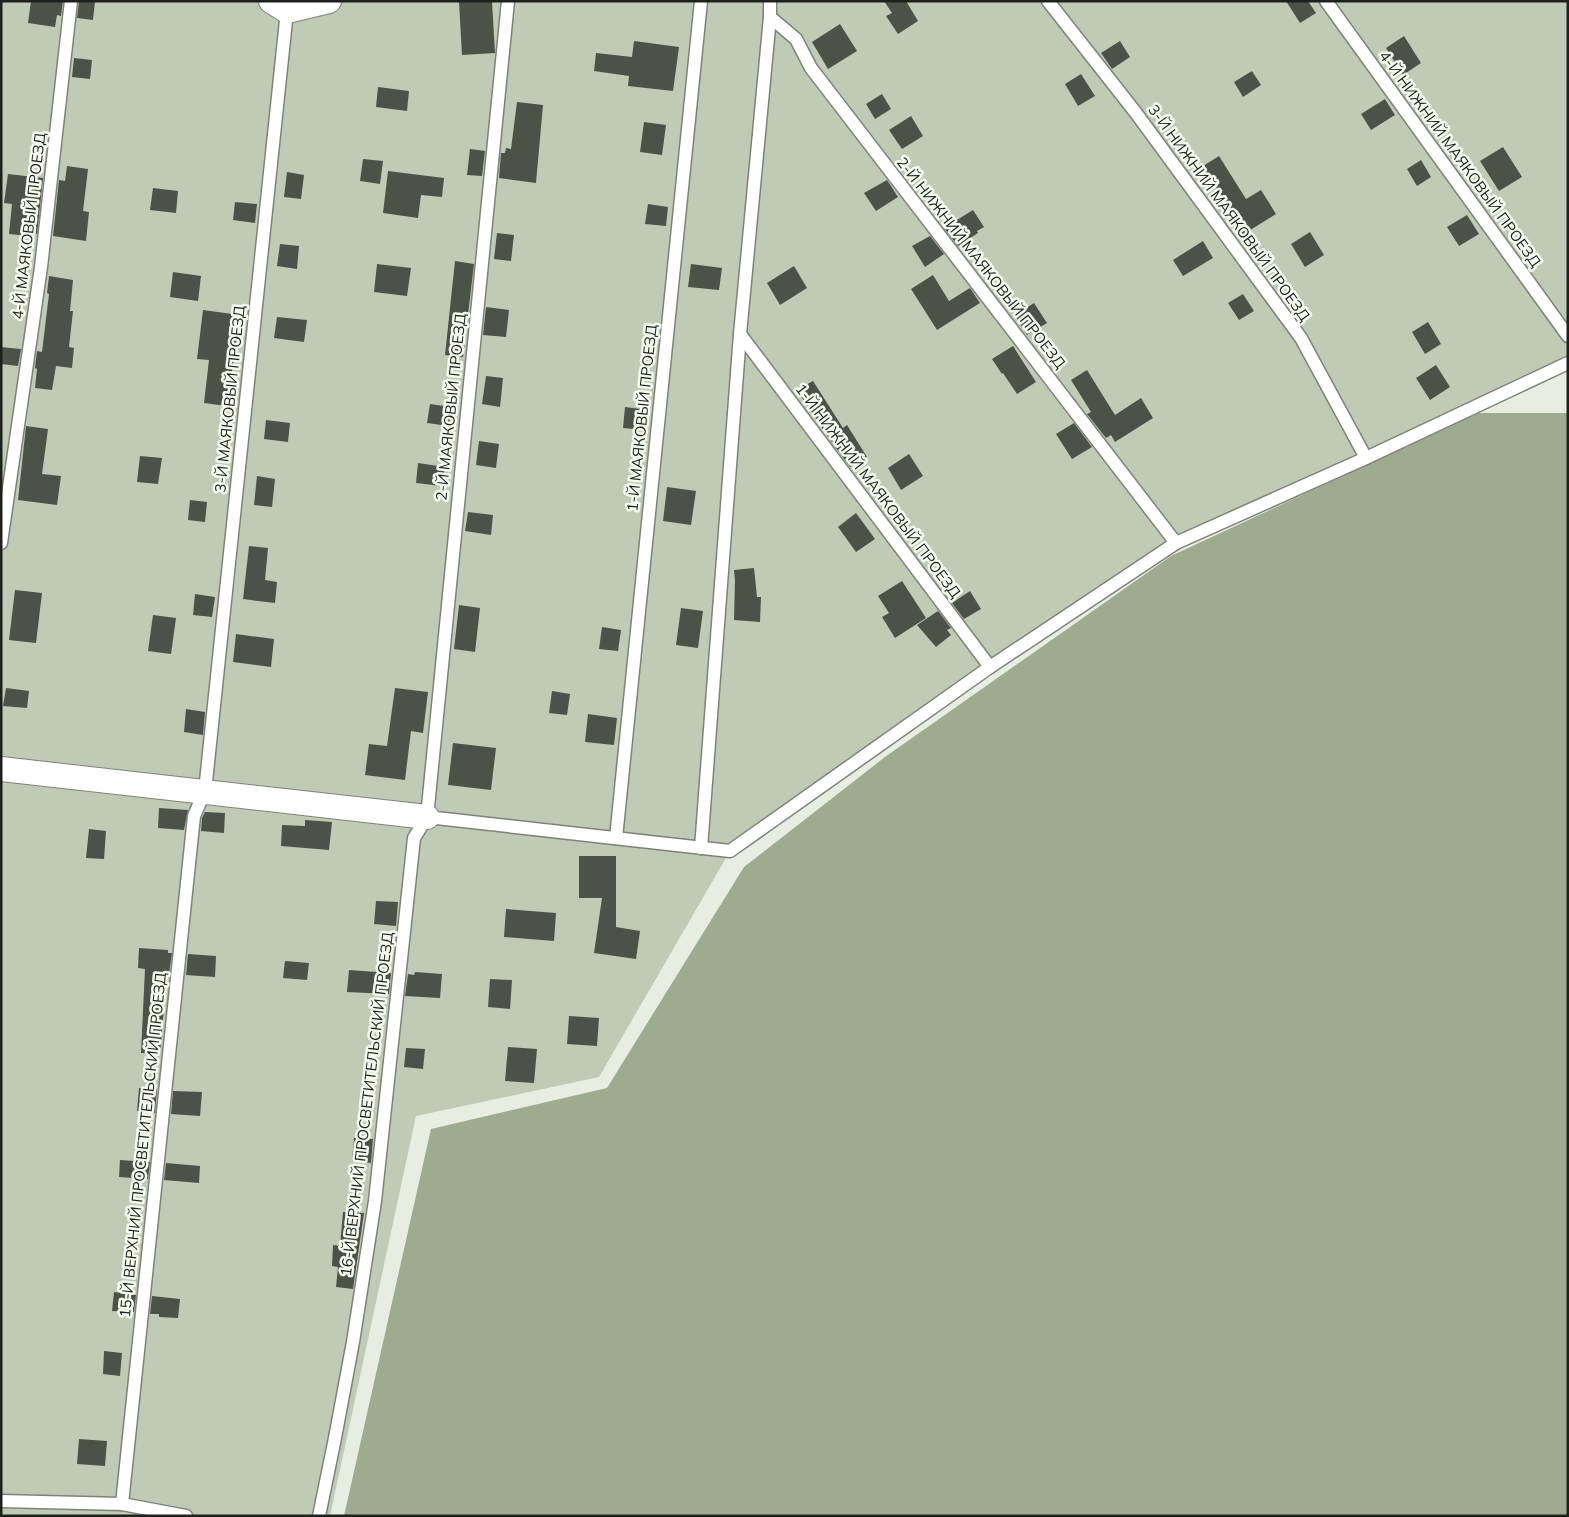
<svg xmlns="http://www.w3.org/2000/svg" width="1569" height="1517" font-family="Mulish,sans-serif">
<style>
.green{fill:#c0cab5}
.forest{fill:#9eab8e}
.building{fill:#4d5248}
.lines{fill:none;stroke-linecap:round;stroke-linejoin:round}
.service-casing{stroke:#7e8378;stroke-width:15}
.minor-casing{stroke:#7e8378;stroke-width:26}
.service{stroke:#fff;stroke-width:12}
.minor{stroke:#fff;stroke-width:24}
.labels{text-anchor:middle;stroke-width:5;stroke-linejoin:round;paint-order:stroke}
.street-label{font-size:15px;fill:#1e201b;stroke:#f4fbee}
</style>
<rect width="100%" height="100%" fill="#e7ede0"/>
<path class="green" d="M 1,1 L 1568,1 L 1568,355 L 1473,402 L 1169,541 L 730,851 L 599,1077 L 416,1116 L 330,1516 L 1,1516 Z"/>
<path class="forest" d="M 1478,413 L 1568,413 L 1568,1516 L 344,1516 L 431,1129 L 607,1088 L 744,867 L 885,757 L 1171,556 Z"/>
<g class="building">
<path d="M 31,1 L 63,1 L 61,16 L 57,15 L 55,27 L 28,23 Z"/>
<path d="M 79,1 L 95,1 L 93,20 L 77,18 Z"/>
<path d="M 492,1 L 495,53 L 462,55 L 459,2 Z"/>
<path d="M 884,1 L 906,1 L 918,21 L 898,34 L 886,16 L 892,13 Z"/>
<path d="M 1286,1 L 1308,1 L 1316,13 L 1300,23 Z"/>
<path d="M 840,24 L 857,51 L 828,69 L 812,42 Z"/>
<path d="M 1404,36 L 1421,63 L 1403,75 L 1386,48 Z"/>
<path d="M 634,41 L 679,47 L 673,91 L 628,86 L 629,76 L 594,71 L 596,53 L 632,57 Z"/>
<path d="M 1120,41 L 1130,57 L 1112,69 L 1101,53 Z"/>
<path d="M 74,58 L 92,60 L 90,79 L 72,77 Z"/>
<path d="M 1252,71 L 1261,85 L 1243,97 L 1234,82 Z"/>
<path d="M 1081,74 L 1095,96 L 1078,106 L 1065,84 Z"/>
<path d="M 378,87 L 409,91 L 407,111 L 376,107 Z"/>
<path d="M 882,94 L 891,109 L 875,119 L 866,104 Z"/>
<path d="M 1385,99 L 1395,115 L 1371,130 L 1361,114 Z"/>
<path d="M 517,102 L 543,105 L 536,183 L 499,178 L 501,153 L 505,153 L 506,148 L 511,149 Z"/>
<path d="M 911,116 L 923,136 L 902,149 L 889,130 Z"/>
<path d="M 644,122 L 666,125 L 662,155 L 640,152 Z"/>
<path d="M 1503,147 L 1522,177 L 1499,191 L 1480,161 Z"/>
<path d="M 470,149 L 485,151 L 482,176 L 467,175 Z"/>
<path d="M 1219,156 L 1246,199 L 1261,190 L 1276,214 L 1239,237 L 1224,213 L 1230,209 L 1203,166 Z"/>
<path d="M 363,159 L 383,161 L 380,184 L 360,181 Z"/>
<path d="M 1421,160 L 1431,177 L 1417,186 L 1407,169 Z"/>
<path d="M 67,166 L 88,169 L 83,211 L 89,212 L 86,241 L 53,236 L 59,180 L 65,181 Z"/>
<path d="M 388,171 L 444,178 L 442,197 L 421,195 L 418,218 L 383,213 Z"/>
<path d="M 287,172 L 304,175 L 301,199 L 284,197 Z"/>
<path d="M 8,174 L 43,178 L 37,234 L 29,233 L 29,236 L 9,234 L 12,204 L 4,203 Z"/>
<path d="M 887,180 L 898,197 L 876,211 L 864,193 Z"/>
<path d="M 153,188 L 178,191 L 176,213 L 150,210 Z"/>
<path d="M 235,202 L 257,204 L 255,223 L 233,220 Z"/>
<path d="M 648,204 L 668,207 L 666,226 L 645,224 Z"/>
<path d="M 973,210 L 984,227 L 977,231 L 978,233 L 958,246 L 944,228 Z"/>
<path d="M 1467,215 L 1479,234 L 1459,246 L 1447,227 Z"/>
<path d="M 1310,232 L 1324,255 L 1305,267 L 1291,244 Z"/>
<path d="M 497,233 L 514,235 L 511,261 L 494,259 Z"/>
<path d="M 930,236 L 944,254 L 925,267 L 912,246 Z"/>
<path d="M 1203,241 L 1213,258 L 1183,276 L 1173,260 Z"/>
<path d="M 280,244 L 299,246 L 297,269 L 277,266 Z"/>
<path d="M 455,261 L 474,264 L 463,357 L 445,355 Z"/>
<path d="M 377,264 L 411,268 L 407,296 L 374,292 Z"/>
<path d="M 691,264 L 722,268 L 719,290 L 688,287 Z"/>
<path d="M 794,266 L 807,288 L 780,305 L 767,283 Z"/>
<path d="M 173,272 L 201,276 L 198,301 L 170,297 Z"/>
<path d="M 933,275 L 949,301 L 970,288 L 980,303 L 937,330 L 911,289 Z"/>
<path d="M 49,276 L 73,280 L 70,311 L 73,311 L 69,347 L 74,348 L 72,368 L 56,366 L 52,390 L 35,388 L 37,369 L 35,368 L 37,351 L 42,352 L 49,294 L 47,293 Z"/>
<path d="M 1243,294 L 1254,311 L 1239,320 L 1228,303 Z"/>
<path d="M 1034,303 L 1047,323 L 1027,335 L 1015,315 Z"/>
<path d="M 486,307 L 509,310 L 506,337 L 483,335 Z"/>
<path d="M 203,310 L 240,315 L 227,406 L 204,403 L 209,360 L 197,359 Z"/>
<path d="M 277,317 L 307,320 L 304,342 L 274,338 Z"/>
<path d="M 1428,322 L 1441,344 L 1425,354 L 1412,332 Z"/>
<path d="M 1013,346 L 1036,382 L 1017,394 L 1003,373 L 1002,374 L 992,359 Z"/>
<path d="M 1,347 L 21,349 L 18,366 L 1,364 Z"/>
<path d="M 1436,365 L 1450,387 L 1430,400 L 1416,378 Z"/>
<path d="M 1087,370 L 1115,415 L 1141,398 L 1153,418 L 1115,442 L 1111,435 L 1106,438 L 1087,414 L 1091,412 L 1071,380 Z"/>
<path d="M 486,376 L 503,378 L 500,407 L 482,404 Z"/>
<path d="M 813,381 L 843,428 L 847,425 L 867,457 L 850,467 L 828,437 L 797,390 Z"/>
<path d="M 430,404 L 451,407 L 449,426 L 427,423 Z"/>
<path d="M 625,407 L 648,410 L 645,430 L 623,428 Z"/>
<path d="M 266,420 L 290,423 L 288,442 L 264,439 Z"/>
<path d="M 1074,423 L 1092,447 L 1072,459 L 1056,434 Z"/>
<path d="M 26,426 L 48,429 L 42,474 L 61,476 L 57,505 L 18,500 Z"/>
<path d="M 479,441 L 499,444 L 496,468 L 476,465 Z"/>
<path d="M 909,454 L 923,476 L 901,490 L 888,468 Z"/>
<path d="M 140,456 L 162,458 L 158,484 L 137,482 Z"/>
<path d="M 418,463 L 445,467 L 442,486 L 416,483 Z"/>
<path d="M 257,476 L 275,479 L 272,507 L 254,505 Z"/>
<path d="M 667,487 L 696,491 L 691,525 L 663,521 Z"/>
<path d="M 190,500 L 207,502 L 205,522 L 188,520 Z"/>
<path d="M 468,512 L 493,515 L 491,535 L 465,531 Z"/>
<path d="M 856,513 L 875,539 L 856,552 L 838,527 Z"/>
<path d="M 249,546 L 268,548 L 265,580 L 277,582 L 275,603 L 243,599 Z"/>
<path d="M 754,568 L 757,597 L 761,597 L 760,622 L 734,620 L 735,581 L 734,570 Z"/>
<path d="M 902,581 L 926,618 L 895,638 L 882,617 L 889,613 L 878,596 Z"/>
<path d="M 15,590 L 42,593 L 36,643 L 9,640 Z"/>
<path d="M 970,591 L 981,609 L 964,619 L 952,603 Z"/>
<path d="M 195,594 L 215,597 L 212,617 L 193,615 Z"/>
<path d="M 459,605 L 480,608 L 475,652 L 454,649 Z"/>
<path d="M 681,608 L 703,611 L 698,648 L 676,645 Z"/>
<path d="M 938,611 L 951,628 L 947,630 L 951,635 L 936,647 L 917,625 Z"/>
<path d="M 153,615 L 176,618 L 171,654 L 148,651 Z"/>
<path d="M 602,627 L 621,630 L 618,651 L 599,649 Z"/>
<path d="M 236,634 L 274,639 L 271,667 L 233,662 Z"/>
<path d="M 6,688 L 29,691 L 27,708 L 3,706 Z"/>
<path d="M 395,688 L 428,692 L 423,733 L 411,731 L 405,780 L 365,775 L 369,744 L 387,746 Z"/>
<path d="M 552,691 L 570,694 L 567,715 L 549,713 Z"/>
<path d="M 186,709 L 205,712 L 203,735 L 184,732 Z"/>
<path d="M 588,714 L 617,718 L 614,745 L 585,742 Z"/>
<path d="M 453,743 L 496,748 L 491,790 L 448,785 Z"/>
<path d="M 159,808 L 188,810 L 184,830 L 158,828 Z"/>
<path d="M 205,812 L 225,813 L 224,833 L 201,831 L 202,818 Z"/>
<path d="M 305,820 L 332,822 L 329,850 L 281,846 L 282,825 L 305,826 Z"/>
<path d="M 89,829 L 106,831 L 104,859 L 86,858 Z"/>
<path d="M 579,856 L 616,856 L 616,927 L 640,931 L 636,959 L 594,953 L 602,898 L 579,898 Z"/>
<path d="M 376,901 L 398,902 L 396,926 L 374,924 Z"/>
<path d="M 506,909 L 556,913 L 554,941 L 504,937 Z"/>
<path d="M 139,948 L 168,950 L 168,953 L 172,953 L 169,974 L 167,973 L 160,1054 L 141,1053 L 145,969 L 138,968 Z"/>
<path d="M 188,954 L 216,956 L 215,977 L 186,975 Z"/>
<path d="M 285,961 L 309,963 L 307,980 L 283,978 Z"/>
<path d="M 349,970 L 391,973 L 389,994 L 347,992 Z"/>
<path d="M 415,972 L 442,974 L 440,998 L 405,996 L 408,974 L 414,975 Z"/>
<path d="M 490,979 L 512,980 L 510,1009 L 488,1007 Z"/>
<path d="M 569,1016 L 599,1018 L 597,1046 L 567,1044 Z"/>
<path d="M 508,1047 L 537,1049 L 534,1083 L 505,1081 Z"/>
<path d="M 406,1048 L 425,1049 L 423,1069 L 404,1067 Z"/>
<path d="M 139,1088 L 157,1089 L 155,1113 L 137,1111 Z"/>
<path d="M 173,1091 L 202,1092 L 200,1116 L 171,1114 Z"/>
<path d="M 354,1138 L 373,1139 L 371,1163 L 352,1161 Z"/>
<path d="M 120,1160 L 150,1162 L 148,1179 L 119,1177 Z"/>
<path d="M 166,1163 L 200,1166 L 199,1183 L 164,1180 Z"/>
<path d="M 343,1212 L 364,1213 L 353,1289 L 336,1287 L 338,1267 L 332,1266 L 333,1245 L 340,1246 Z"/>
<path d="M 114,1292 L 136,1295 L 134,1312 L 112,1311 Z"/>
<path d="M 152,1296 L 180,1299 L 178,1318 L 159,1317 L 159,1314 L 150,1314 Z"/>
<path d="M 104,1351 L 122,1353 L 120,1376 L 103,1374 Z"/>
<path d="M 79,1439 L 107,1441 L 105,1466 L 77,1464 Z"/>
</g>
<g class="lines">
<defs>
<g id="service">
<path d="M 770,1 L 770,17 L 796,39 L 811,68 L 1176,543"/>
<path d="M 1048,1 L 1136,113 L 1301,338 L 1366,458"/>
<path d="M 1326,1 L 1568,336"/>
<path d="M 740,334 L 990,667"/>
<path d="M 1,543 L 41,267 L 71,1"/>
<path d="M 427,817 L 730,851 L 990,667 L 1176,543 L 1366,458 L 1568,363"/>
<path d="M 616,838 L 701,1"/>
<path d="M 701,848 L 740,334 L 770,17"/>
<path d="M 1,1501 L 122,1504 L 186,1516"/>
<path d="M 122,1504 L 194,816 L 205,791 L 287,11"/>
<path d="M 319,1516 L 335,1438 L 353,1342 L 375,1201 L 414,838 L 427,817 L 508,1"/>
</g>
<g id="minor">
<path d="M 271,1 L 287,11 L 329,1"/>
<path d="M 1,769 L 427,817"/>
</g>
</defs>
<use href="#service" class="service-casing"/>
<use href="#minor" class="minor-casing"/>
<use href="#service" class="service"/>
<use href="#minor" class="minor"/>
</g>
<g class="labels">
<g class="street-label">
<text transform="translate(1460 159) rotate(54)" y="5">4-Й НИЖНИЙ МАЯКОВЫЙ ПРОЕЗД</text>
<text transform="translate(1229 213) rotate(54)" y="5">3-Й НИЖНИЙ МАЯКОВЫЙ ПРОЕЗД</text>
<text transform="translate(29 226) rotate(-83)" y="5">4-Й МАЯКОВЫЙ ПРОЕЗД</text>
<text transform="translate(981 263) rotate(52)" y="5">2-Й НИЖНИЙ МАЯКОВЫЙ ПРОЕЗД</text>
<text transform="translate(230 399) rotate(-84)" y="5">3-Й МАЯКОВЫЙ ПРОЕЗД</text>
<text transform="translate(451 407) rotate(-84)" y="5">2-Й МАЯКОВЫЙ ПРОЕЗД</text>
<text transform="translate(642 418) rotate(-84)" y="5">1-Й МАЯКОВЫЙ ПРОЕЗД</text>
<text transform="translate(878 491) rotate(53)" y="5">1-Й НИЖНИЙ МАЯКОВЫЙ ПРОЕЗД</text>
<text transform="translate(367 1104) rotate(-83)" y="5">16-Й ВЕРХНИЙ ПРОСВЕТИТЕЛЬСКИЙ ПРОЕЗД</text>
<text transform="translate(143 1145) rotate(-84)" y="5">15-Й ВЕРХНИЙ ПРОСВЕТИТЕЛЬСКИЙ ПРОЕЗД</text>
</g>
</g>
<rect width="1569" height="1517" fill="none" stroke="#1e201b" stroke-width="5"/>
</svg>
